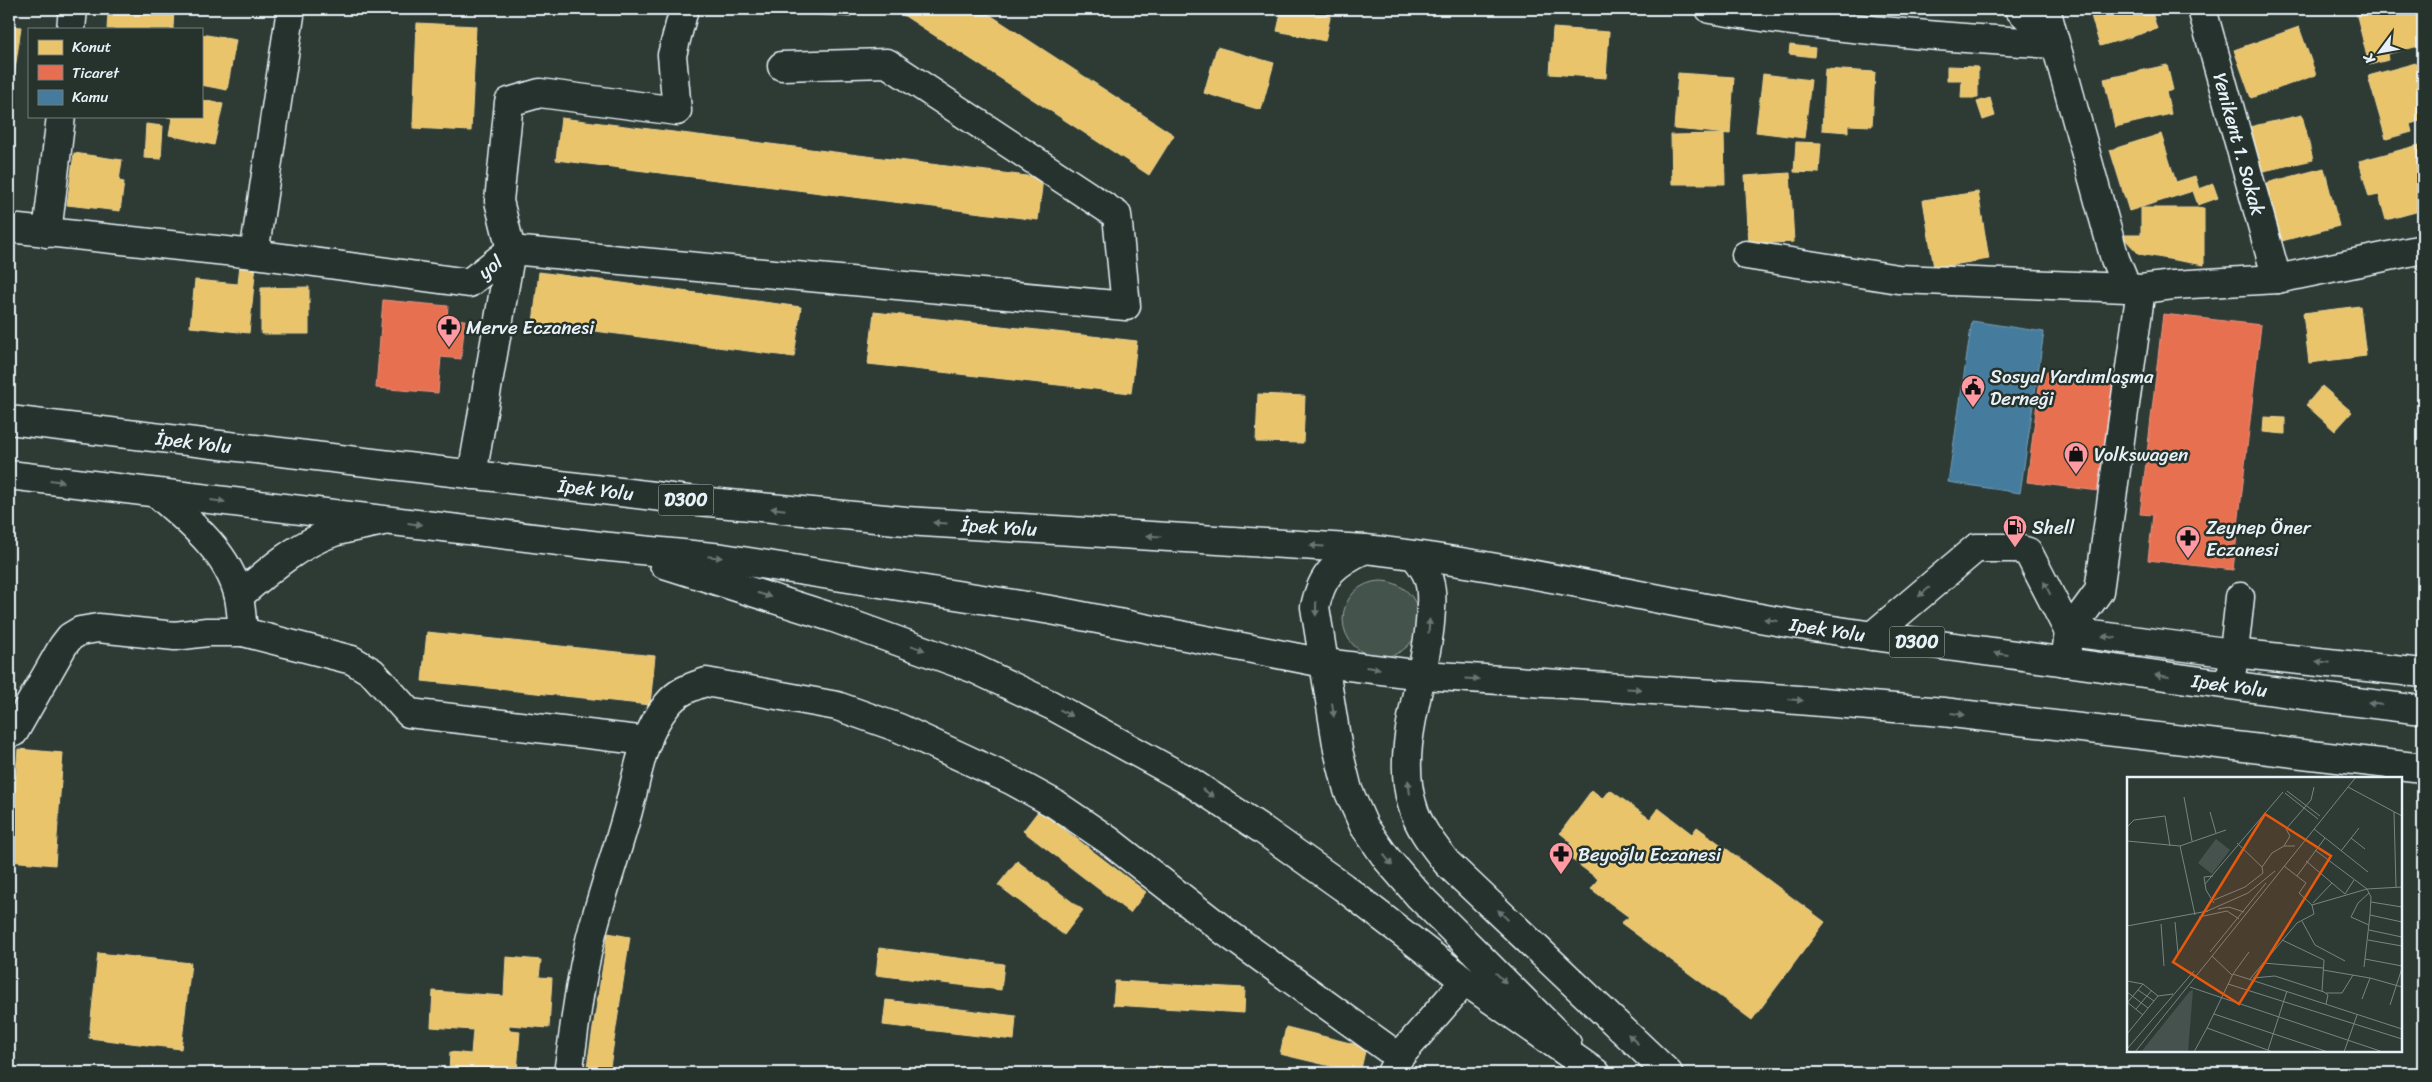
<svg xmlns="http://www.w3.org/2000/svg" width="2432" height="1082" font-family="Sriracha,sans-serif">
<style>
.grass{fill:#45524e;stroke:#96a2a3}
.homes{fill:#e9c46a;stroke:#e9d295}
.shops{fill:#e76f51;stroke:#e79683}
.public{fill:#457b9d;stroke:#769eb8}
.lines{fill:none;stroke-linecap:round;stroke-linejoin:round}
.minor-casing{stroke:#e8f1f8;stroke-width:31}
.major-casing{stroke:#e8f1f8;stroke-width:31}
.highway-casing{stroke:#e8f1f8;stroke-width:31}
.minor{stroke:#26332d;stroke-width:28}
.major{stroke:#26332d;stroke-width:28}
.highway{stroke:#26332d;stroke-width:28}
.oneway{fill:#6a7674}
.labels{text-anchor:middle;stroke-width:5;stroke-linejoin:round;paint-order:stroke}
.shield{fill:#26332d;stroke:#aeb8bb;stroke-width:1}
.shield-label{font-size:18px;font-weight:bold;fill:#e8f1f8}
.street-label{font-size:19px;fill:#e8f1f8;stroke:#26332d}
.poi-label{font-size:19px;fill:#e8f1f8;stroke:#26332d;text-anchor:start}
.inset-road{fill:none;stroke:#788483;stroke-width:1}
.view{fill:#e8590c;fill-opacity:0.15;stroke:#e8590c;stroke-width:2.5}
.inset-edge{fill:none;stroke:#e8f1f8;stroke-width:2.5}
</style>
<rect width="100%" height="100%" fill="#2e3b35"/>
<filter id="ink" filterUnits="userSpaceOnUse"><feTurbulence type="fractalNoise" baseFrequency=".02" numOctaves="2"/><feDisplacementMap in="SourceGraphic" scale="10" xChannelSelector="R" yChannelSelector="G"/><feConvolveMatrix kernelMatrix="1 2 1 2 8 2 1 2 1" color-interpolation-filters="sRGB"/></filter>
<g filter="url(#ink)">
<circle class="grass" cx="1381" cy="619" r="38"/>
<g class="homes">
<path d="M 77,9 L 174,9 L 173,29 L 107,29 L 108,14 L 77,12 Z"/>
<path d="M 767,9 L 851,9 L 850,17 L 767,11 Z"/>
<path d="M 894,9 L 981,9 L 1174,135 L 1149,175 Z"/>
<path d="M 1282,9 L 1332,9 L 1325,41 L 1277,31 Z"/>
<path d="M 2089,9 L 2151,9 L 2157,29 L 2100,46 Z"/>
<path d="M 2368,9 L 2415,9 L 2423,45 L 2387,54 L 2388,60 L 2369,65 L 2356,12 Z"/>
<path d="M 417,23 L 476,26 L 471,131 L 413,128 Z"/>
<path d="M 9,26 L 21,27 L 14,77 L 9,76 Z"/>
<path d="M 2299,27 L 2316,75 L 2251,98 L 2234,50 Z"/>
<path d="M 1553,28 L 1609,32 L 1606,78 L 1550,74 Z"/>
<path d="M 201,34 L 236,40 L 227,90 L 201,85 Z"/>
<path d="M 1790,45 L 1815,48 L 1814,57 L 1789,54 Z"/>
<path d="M 1217,47 L 1274,63 L 1261,110 L 1204,93 Z"/>
<path d="M 2423,61 L 2423,120 L 2410,124 L 2412,132 L 2386,139 L 2368,76 Z"/>
<path d="M 2167,65 L 2173,90 L 2166,92 L 2171,114 L 2115,127 L 2104,79 Z"/>
<path d="M 1947,66 L 1978,67 L 1978,98 L 1961,98 L 1962,80 L 1947,80 Z"/>
<path d="M 1825,69 L 1875,72 L 1872,126 L 1848,125 L 1848,132 L 1822,130 Z"/>
<path d="M 1678,73 L 1734,77 L 1730,134 L 1674,129 Z"/>
<path d="M 1763,74 L 1811,80 L 1804,138 L 1756,132 Z"/>
<path d="M 9,91 L 16,93 L 9,140 Z"/>
<path d="M 1990,98 L 1995,116 L 1983,120 L 1977,102 Z"/>
<path d="M 201,100 L 223,104 L 214,145 L 169,135 L 172,118 L 162,116 L 201,116 Z"/>
<path d="M 2302,115 L 2313,160 L 2259,172 L 2249,127 Z"/>
<path d="M 561,118 L 1043,178 L 1038,220 L 556,160 Z"/>
<path d="M 146,124 L 163,126 L 161,159 L 144,158 Z"/>
<path d="M 1724,134 L 1725,184 L 1672,184 L 1671,135 Z"/>
<path d="M 2161,134 L 2176,182 L 2195,176 L 2199,189 L 2213,184 L 2218,198 L 2198,205 L 2193,191 L 2129,211 L 2110,150 Z"/>
<path d="M 1796,142 L 1821,143 L 1819,173 L 1794,172 Z"/>
<path d="M 2423,144 L 2423,210 L 2386,220 L 2379,195 L 2369,197 L 2359,161 Z"/>
<path d="M 74,153 L 122,160 L 119,181 L 124,182 L 120,211 L 67,205 Z"/>
<path d="M 2324,168 L 2339,226 L 2278,242 L 2263,184 Z"/>
<path d="M 1790,173 L 1794,242 L 1749,244 L 1745,176 Z"/>
<path d="M 1978,192 L 1989,259 L 1934,268 L 1923,200 Z"/>
<path d="M 2141,208 L 2204,208 L 2204,265 L 2139,254 L 2121,235 L 2141,235 Z"/>
<path d="M 240,264 L 256,265 L 249,333 L 190,327 L 195,280 L 238,284 Z"/>
<path d="M 539,272 L 801,307 L 794,357 L 533,323 Z"/>
<path d="M 309,287 L 309,334 L 261,334 L 261,288 Z"/>
<path d="M 2360,306 L 2366,356 L 2309,363 L 2303,313 Z"/>
<path d="M 874,312 L 1137,341 L 1131,393 L 868,364 Z"/>
<path d="M 2322,386 L 2352,412 L 2335,431 L 2306,405 Z"/>
<path d="M 1258,394 L 1305,396 L 1303,443 L 1256,442 Z"/>
<path d="M 2264,417 L 2285,418 L 2285,434 L 2263,432 Z"/>
<path d="M 427,632 L 655,656 L 650,705 L 422,681 Z"/>
<path d="M 18,749 L 63,753 L 55,865 L 9,861 L 9,822 L 12,823 Z"/>
<path d="M 1592,790 L 1603,799 L 1610,790 L 1650,819 L 1658,808 L 1692,834 L 1697,827 L 1825,922 L 1752,1020 L 1621,923 L 1629,917 L 1591,889 L 1598,879 L 1563,853 L 1571,842 L 1560,833 Z"/>
<path d="M 1039,810 L 1146,892 L 1130,913 L 1023,831 Z"/>
<path d="M 1017,861 L 1083,910 L 1064,935 L 998,885 Z"/>
<path d="M 608,933 L 630,937 L 609,1073 L 586,1073 Z"/>
<path d="M 879,948 L 1004,964 L 1001,990 L 876,975 Z"/>
<path d="M 98,953 L 191,963 L 181,1049 L 89,1038 Z"/>
<path d="M 506,957 L 541,960 L 539,977 L 552,978 L 549,1028 L 509,1025 L 509,1030 L 520,1031 L 517,1073 L 449,1073 L 450,1052 L 471,1054 L 473,1030 L 431,1027 L 433,991 L 504,996 Z"/>
<path d="M 1115,981 L 1245,988 L 1244,1013 L 1113,1005 Z"/>
<path d="M 886,1000 L 1016,1016 L 1014,1040 L 883,1025 Z"/>
<path d="M 1286,1027 L 1366,1047 L 1360,1073 L 1280,1054 Z"/>
<path d="M 1155,1066 L 1205,1073 L 1154,1073 Z"/>
</g>
<g class="shops">
<path d="M 383,300 L 448,306 L 447,319 L 465,320 L 461,359 L 441,357 L 438,393 L 376,388 Z"/>
<path d="M 2163,314 L 2261,325 L 2233,570 L 2148,560 L 2153,515 L 2140,514 Z"/>
<path d="M 2041,371 L 2114,380 L 2099,491 L 2027,482 Z"/>
</g>
<path class="public" d="M 1972,321 L 2044,332 L 2020,493 L 1948,482 Z"/>
<g class="lines">
<defs>
<g id="minor">
<path d="M 1710,9 C 1824,28 1939,37 2055,44"/>
<path d="M 2019,9 L 2055,44"/>
<path d="M 2046,9 L 2115,259 L 2127,288 L 2141,289 L 2173,285 L 2277,279 L 2423,249"/>
<path id="s1" d="M 2202,9 L 2277,279"/>
<path d="M 71,29 L 73,9"/>
<path id="s2" d="M 9,228 L 254,254 L 469,283 L 511,250 L 1126,306 L 1117,215 L 887,63 L 782,66"/>
<path d="M 47,233 L 61,116"/>
<path d="M 254,254 L 291,9"/>
<path d="M 1746,255 L 1898,279 L 2127,288"/>
<path d="M 472,475 L 511,250 L 499,201 L 509,102 L 540,93 L 677,111 L 672,55 L 684,9"/>
<path d="M 156,493 C 189,521 229,553 239,597 C 241,608 242,620 243,632 L 352,660 L 372,672 L 409,713 L 647,741"/>
<path d="M 239,596 C 268,571 297,545 334,532 C 350,527 367,525 383,521"/>
<path d="M 2069,632 L 2233,653 L 2423,673"/>
<path d="M 1872,636 L 1976,548 L 2015,548 L 2028,552 L 2069,632"/>
<path d="M 2065,662 L 2069,632 L 2099,591 L 2141,289"/>
<path d="M 2232,670 L 2240,597"/>
<path d="M 9,731 L 14,732 L 63,646 L 70,637 L 80,631 L 98,628 L 175,636 L 207,632 L 243,632"/>
<path d="M 568,1073 C 573,1042 576,1010 582,979 C 591,924 611,872 626,818 C 637,781 641,736 667,705 C 677,692 690,687 706,682 L 837,706 L 899,728 L 1011,780 L 1055,804 L 1108,840 L 1227,933 L 1399,1057"/>
<path d="M 1391,1073 L 1399,1057 L 1465,981"/>
</g>
<g id="major">
<path d="M 1365,549 C 1335,563 1322,574 1315,607 L 1338,750 L 1348,790 L 1364,826 L 1387,859 L 1419,896 L 1567,1044"/>
<path d="M 1414,555 C 1420,563 1427,571 1429,581 C 1433,594 1431,609 1430,623 C 1425,682 1395,746 1412,804 C 1418,827 1433,845 1447,863 L 1668,1073"/>
</g>
<g id="highway">
<path id="s3" d="M 9,420 L 688,500 L 906,521 L 1365,549 C 1510,565 1651,600 1794,624 C 1885,639 1975,649 2066,662 C 2185,679 2304,696 2423,710"/>
<path d="M 9,475 L 600,546 L 723,558 L 1051,610 L 1324,663 L 1423,675 L 1761,697 L 1943,712 L 2423,768"/>
<path d="M 664,564 L 834,618 L 975,669 L 1051,705 L 1189,781 L 1263,830 L 1343,887 L 1465,981 L 1596,1073"/>
</g>
</defs>
<use href="#minor" class="minor-casing"/>
<use href="#major" class="major-casing"/>
<use href="#highway" class="highway-casing"/>
<use href="#minor" class="minor"/>
<use href="#major" class="major"/>
<use href="#highway" class="highway"/>
</g>
<defs><path id="oneway-solid" d="M-6-.8H1V-3.2L6.5 0L1 3.2V.8H-6Z" transform="scale(1.25)"/></defs>
<g class="oneway">
<use href="#oneway-solid" transform="translate(57 481) rotate(7)"/>
<use href="#oneway-solid" transform="translate(218 501) rotate(7)"/>
<use href="#oneway-solid" transform="translate(778 509) rotate(-174)"/>
<use href="#oneway-solid" transform="translate(940 523) rotate(-176)"/>
<use href="#oneway-solid" transform="translate(415 524) rotate(7)"/>
<use href="#oneway-solid" transform="translate(1154 536) rotate(-176)"/>
<use href="#oneway-solid" transform="translate(1317 546) rotate(-176)"/>
<use href="#oneway-solid" transform="translate(715 557) rotate(6)"/>
<use href="#oneway-solid" transform="translate(2047 588) rotate(-117)"/>
<use href="#oneway-solid" transform="translate(1924 592) rotate(140)"/>
<use href="#oneway-solid" transform="translate(764 595) rotate(18)"/>
<use href="#oneway-solid" transform="translate(1316 609) rotate(91)"/>
<use href="#oneway-solid" transform="translate(1771 620) rotate(-171)"/>
<use href="#oneway-solid" transform="translate(1429 626) rotate(-86)"/>
<use href="#oneway-solid" transform="translate(2109 637) rotate(-173)"/>
<use href="#oneway-solid" transform="translate(918 648) rotate(20)"/>
<use href="#oneway-solid" transform="translate(2001 654) rotate(-172)"/>
<use href="#oneway-solid" transform="translate(2323 662) rotate(-174)"/>
<use href="#oneway-solid" transform="translate(1373 668) rotate(7)"/>
<use href="#oneway-solid" transform="translate(2162 676) rotate(-172)"/>
<use href="#oneway-solid" transform="translate(1472 679) rotate(4)"/>
<use href="#oneway-solid" transform="translate(1634 689) rotate(4)"/>
<use href="#oneway-solid" transform="translate(1796 700) rotate(5)"/>
<use href="#oneway-solid" transform="translate(2375 704) rotate(-173)"/>
<use href="#oneway-solid" transform="translate(1333 710) rotate(83)"/>
<use href="#oneway-solid" transform="translate(1066 713) rotate(29)"/>
<use href="#oneway-solid" transform="translate(1958 714) rotate(7)"/>
<use href="#oneway-solid" transform="translate(1409 787) rotate(-97)"/>
<use href="#oneway-solid" transform="translate(1208 793) rotate(33)"/>
<use href="#oneway-solid" transform="translate(1388 860) rotate(52)"/>
<use href="#oneway-solid" transform="translate(1503 915) rotate(-136)"/>
<use href="#oneway-solid" transform="translate(1501 978) rotate(45)"/>
<use href="#oneway-solid" transform="translate(1633 1039) rotate(-136)"/>
</g>
</g>
<defs>
<symbol id="pharmacy-pin" viewBox="-11 -11 22 30"><path d="M0 17L-7.5 6A9.5 9.5 0 1 1 7.5 6Z" fill="#ff9aa2" stroke="#26332d"/><path d="M-2-6h4v4h4v4h-4v4h-4v-4h-4v-4h4Z" fill="#111"/></symbol>
<symbol id="civic-pin" viewBox="-11 -11 22 30"><path d="M0 17L-7.5 6A9.5 9.5 0 1 1 7.5 6Z" fill="#ff9aa2" stroke="#26332d"/><path d="M-.6-6.5H3V-4.5H.6V-3L4-1V1h2V6H-6V1h2V-1L-.6-3ZM-1.2 2.5V6h2.4V2.5Z" fill="#111"/></symbol>
<symbol id="shop-pin" viewBox="-11 -11 22 30"><path d="M0 17L-7.5 6A9.5 9.5 0 1 1 7.5 6Z" fill="#ff9aa2" stroke="#26332d"/><path d="M-5-2.5h2.3a2.7 3.5 0 0 1 5.4 0H5L5.5 6h-11ZM-1.5-2.5h3a1.5 2.3 0 0 0-3 0Z" fill="#111"/></symbol>
<symbol id="fuel-pin" viewBox="-11 -11 22 30"><path d="M0 17L-7.5 6A9.5 9.5 0 1 1 7.5 6Z" fill="#ff9aa2" stroke="#26332d"/><path d="M-5.5-6h7V0h2V4h1.3V-2.5L3-4.5l.8-.8L6-3V5H2.5V1h-1V6h-7ZM-4.2-4.7v3.2H.2V-4.7Z" fill="#111"/></symbol>
</defs>
<g fill-rule="evenodd">
<use href="#pharmacy-pin" x="435" y="313" width="28" height="38"/>
<use href="#civic-pin" x="1959" y="373" width="28" height="38"/>
<use href="#shop-pin" x="2062" y="440" width="28" height="38"/>
<use href="#fuel-pin" x="2001" y="513" width="28" height="38"/>
<use href="#pharmacy-pin" x="2174" y="524" width="28" height="38"/>
<use href="#pharmacy-pin" x="1547" y="840" width="28" height="38"/>
</g>
<g class="labels">
<g class="shield">
<rect x="658.5" y="484.5" width="55" height="31" rx="4"/>
<rect x="1889.5" y="626.5" width="55" height="31" rx="4"/>
</g>
<g class="shield-label">
<text x="686" y="506">D300</text>
<text x="1917" y="648">D300</text>
</g>
<g class="street-label">
<text dy="7" stroke="none"><textPath href="#s1" startOffset="140">Yenikent 1. Sokak</textPath></text>
<text dy="7" stroke="none"><textPath href="#s2" startOffset="490">yol</textPath></text>
<text dy="7" stroke="none"><textPath href="#s3" startOffset="186">İpek Yolu</textPath></text>
<text dy="7" stroke="none"><textPath href="#s3" startOffset="591">İpek Yolu</textPath></text>
<text dy="7" stroke="none"><textPath href="#s3" startOffset="996">İpek Yolu</textPath></text>
<text dy="7" stroke="none"><textPath href="#s3" startOffset="1832">Ipek Yolu</textPath></text>
<text dy="7" stroke="none"><textPath href="#s3" startOffset="2238">Ipek Yolu</textPath></text>
</g>
<g class="poi-label">
<text x="466" y="334">Merve Eczanesi</text>
<text x="1990" y="383">Sosyal Yardımlaşma<tspan x="1990" dy="22">Derneği</tspan></text>
<text x="2094" y="461">Volkswagen</text>
<text x="2032" y="534">Shell</text>
<text x="2206" y="534">Zeynep Öner<tspan x="2206" dy="22">Eczanesi</tspan></text>
<text x="1578" y="861">Beyoğlu Eczanesi</text>
</g>
</g>
<g transform="translate(2127 777)">
<rect width="275" height="275" fill="#2e3b35"/>
<path d="M 89,62 L 103,73 L 85,97 L 71,86 Z" fill="#45524e"/>
<path d="M 66,213 L 61,275 L 14,275 L 63,214 Z" fill="#45524e"/>
<path class="inset-road" d="M 221,10 L 275,39M 160,14 L 193,39M 158,16 L 191,42M 57,20 L 65,64M 83,35 L 89,56M 267,35 L 269,110M 0,50 L 7,43 L 38,39 L 43,69M 187,52 L 241,95M 224,61 L 238,72M 0,64 L 53,69M 157,69 L 163,59 L 159,52 L 184,23 L 187,10M 188,73 L 240,112 L 275,110M 214,74 L 232,51M 179,84 L 218,117 L 227,103M 135,90 L 145,76 L 157,69 L 168,69M 86,99 L 77,100 L 79,113 L 87,126M 170,99 L 198,61M 78,107 L 156,15M 87,123 L 118,110 L 136,96 L 135,90 L 110,66M 244,125 L 275,130M 186,126 L 205,106M 185,128 L 240,112 L 244,120 L 243,138 L 237,190M 91,132 L 102,130 L 117,135M 78,135 L 121,116 L 148,94M 68,138 L 53,69 L 99,53M 243,138 L 275,145M 72,140 L 100,134 L 112,142M 175,144 L 188,168 L 218,184M 48,145 L 51,176M 34,147 L 37,189M 242,148 L 224,140 L 231,126 L 242,116M 0,149 L 81,134M 242,153 L 275,160M 155,163 L 197,183 L 195,214M 241,163 L 275,169M 83,175 L 139,106M 85,179 L 105,198M 238,182 L 275,189M 136,186 L 196,191M 196,193 L 243,201 L 275,210M 106,197 L 122,175M 126,201 L 148,199 L 197,215 L 201,218 L 199,227M 123,202 L 170,146 L 187,137 L 185,128 L 172,116 L 179,106 L 157,89M 0,204 L 16,207 L 31,219M 101,207 L 275,262M 63,210 L 256,275M 11,213 L 27,224M 0,215 L 21,231M 199,216 L 215,216 L 226,198M 235,222 L 243,201M 0,225 L 16,238M 0,226 L 16,207M 263,228 L 275,191M 9,232 L 25,213M 87,237 L 201,275M 0,257 L 31,219 L 46,217M 0,272 L 67,194M 141,273 L 160,214M 8,275 L 229,0M 67,275 L 80,251M 146,275 L 80,251 L 106,197 L 275,252M 217,275 L 230,238"/>
<path class="view" d="M 138,37 L 204,79 L 112,227 L 46,185 Z"/>
<rect width="275" height="275" class="inset-edge"/>
</g>
<rect width="2432" height="1082" fill="none" stroke="#26332d" stroke-width="30"/>
<rect x="15" y="15" width="2402" height="1052" fill="none" stroke="#e8f1f8" stroke-width="2" filter="url(#ink)"/>
<rect x="28" y="28" width="175" height="90" fill="#26332d" stroke="#747f7e"/>
<rect x="38" y="40" width="25" height="15" fill="#e9c46a" stroke="#747f7e"/>
<text x="72" y="52" font-size="15" fill="#e8f1f8">Konut</text>
<rect x="38" y="65" width="25" height="15" fill="#e76f51" stroke="#747f7e"/>
<text x="72" y="78" font-size="15" fill="#e8f1f8">Ticaret</text>
<rect x="38" y="90" width="25" height="15" fill="#457b9d" stroke="#747f7e"/>
<text x="72" y="102" font-size="15" fill="#e8f1f8">Kamu</text>
<g transform="translate(2380 52) rotate(238)" stroke="#26332d" stroke-width="4" paint-order="stroke">
<path d="M0-4L9 19L0 12L-9 19Z" fill="#e8f1f8"/>
<text y="-8" font-size="14" font-weight="bold" text-anchor="middle" fill="#e8f1f8">K</text>
</g>
</svg>
